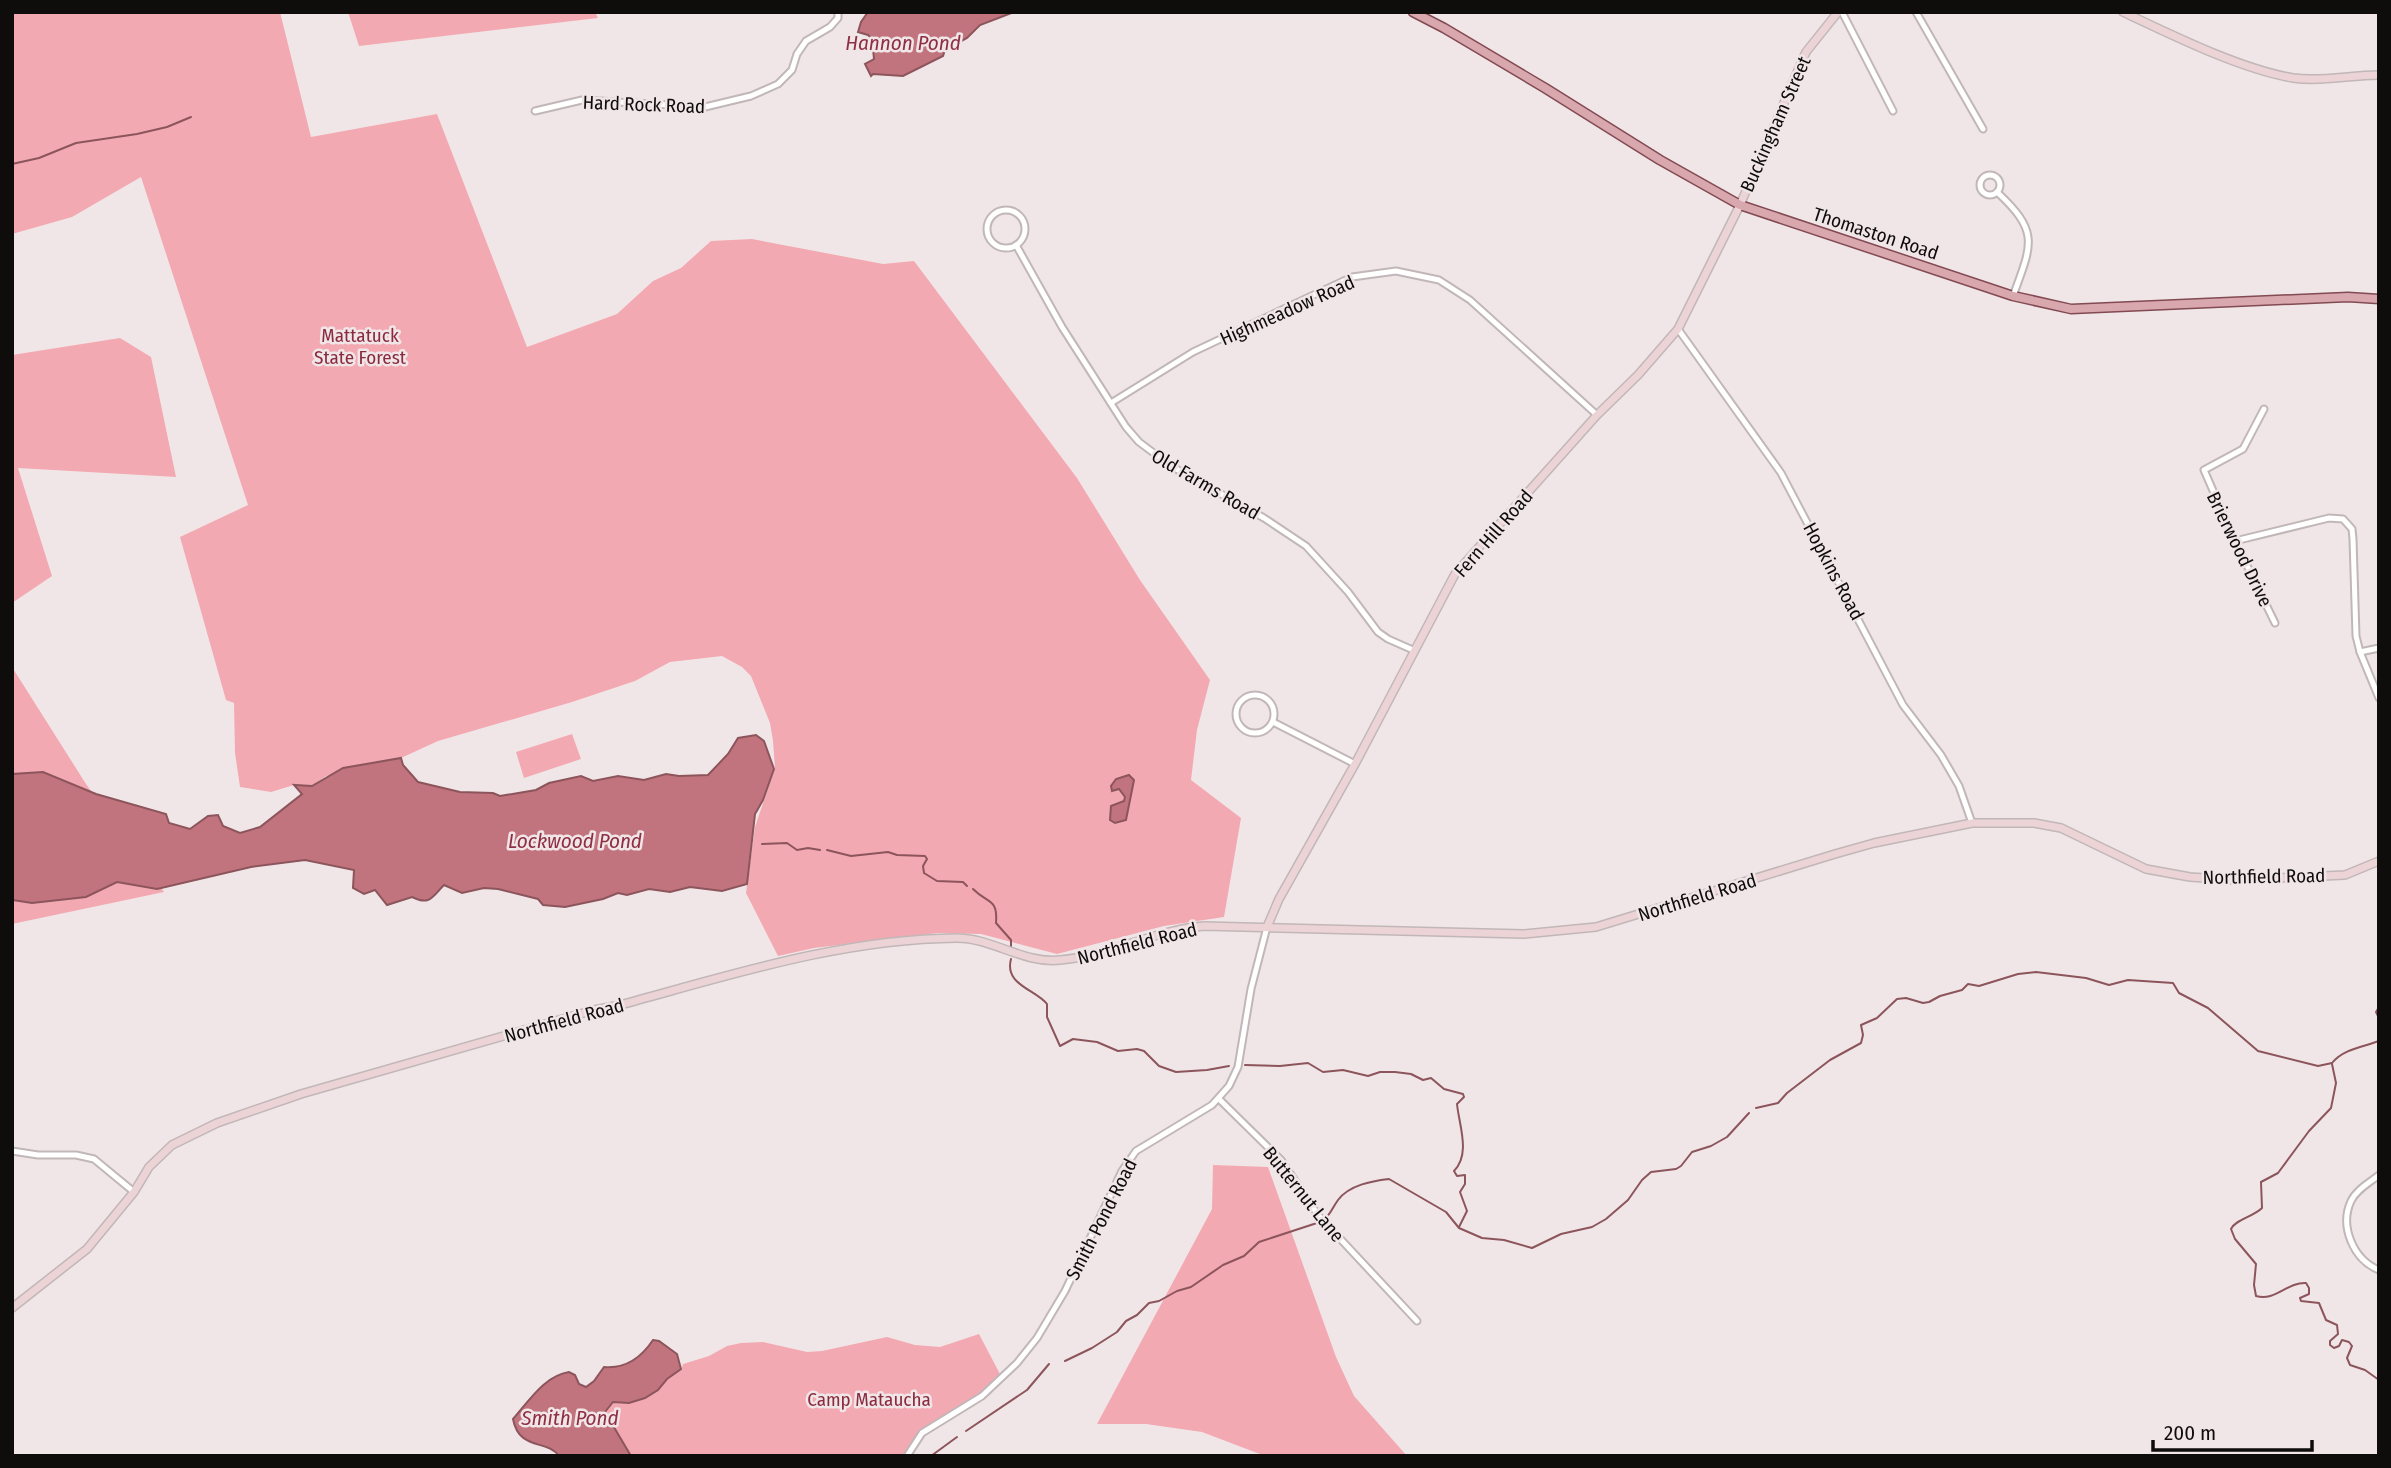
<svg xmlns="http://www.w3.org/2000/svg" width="2391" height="1468" font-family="'Fira Sans Condensed',sans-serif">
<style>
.green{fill:#f3a9b2}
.water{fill:#c2747e;stroke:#8c555c;stroke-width:2}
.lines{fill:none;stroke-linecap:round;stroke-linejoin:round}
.stream{stroke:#8c555c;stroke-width:2}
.street-casing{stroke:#c1b7b8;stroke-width:9}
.secondary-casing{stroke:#c1b7b8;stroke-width:10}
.primary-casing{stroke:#824a52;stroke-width:11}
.street{stroke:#fff;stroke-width:5}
.secondary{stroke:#ecd3d6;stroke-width:7}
.primary{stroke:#d9a7ae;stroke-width:8}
.labels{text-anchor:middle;stroke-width:5;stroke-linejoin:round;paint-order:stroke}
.street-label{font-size:19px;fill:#0f0c0c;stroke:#f1e6e7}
.park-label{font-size:19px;fill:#8a2a3f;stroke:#f1e6e7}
.water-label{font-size:21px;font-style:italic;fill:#8f2f43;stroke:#f1e6e7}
</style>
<rect width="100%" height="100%" fill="#f1e6e7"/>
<g class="green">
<path d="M 12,12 L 280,12 L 311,137 L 437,114 L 527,347 L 617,314 L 653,281 L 681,268 L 711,241 L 752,239 L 883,264 L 914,261 L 1077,478 L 1140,580 L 1210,680 L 1197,730 L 1191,780 L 1241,818 L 1224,917 L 1164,926 L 1057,954 L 981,934 L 938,933 L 814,948 L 778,956 L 746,893 L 755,827 L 775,768 L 773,741 L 770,723 L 751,676 L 742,667 L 722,656 L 670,662 L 635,681 L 572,702 L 438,741 L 401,758 L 326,776 L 312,786 L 294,785 L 271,792 L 240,787 L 235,753 L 234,703 L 226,700 L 180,537 L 248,505 L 141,177 L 72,217 L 12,234 Z"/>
<path d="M 348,12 L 595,12 L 598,18 L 359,46 Z"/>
<path d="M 120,338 L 151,357 L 176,477 L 18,468 L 52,576 L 12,603 L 12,355 Z"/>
<path d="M 12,667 L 86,784 L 164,892 L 12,924 Z"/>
<path d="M 572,734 L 581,759 L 524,778 L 516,752 Z"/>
<path d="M 1213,1165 L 1268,1167 L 1336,1357 L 1354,1396 L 1407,1456 L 1265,1456 L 1202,1432 L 1146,1424 L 1097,1424 L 1212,1209 Z"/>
<path d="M 979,1334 L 1001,1376 C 993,1384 985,1392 976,1398 C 945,1421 924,1419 903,1456 L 631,1456 L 606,1417 L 605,1412 L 613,1402 L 629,1403 L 658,1390 L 667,1379 L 681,1370 L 683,1364 L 709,1356 L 727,1346 L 741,1343 L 763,1342 L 807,1352 L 822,1351 L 887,1337 L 915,1345 L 940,1347 Z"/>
</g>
<g class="water">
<path d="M 868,12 L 1014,12 L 980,25 L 967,38 L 945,50 L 943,56 L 903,76 L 873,74 L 871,76 L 865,64 L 874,59 L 872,39 L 868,35 L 858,32 L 861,22 Z"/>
<path d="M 756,735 L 764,741 L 774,769 L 763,800 L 755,814 L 747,884 L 722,891 L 690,887 L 670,892 L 649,889 L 627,895 L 618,893 L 603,899 L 565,907 L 543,905 L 538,899 L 498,889 L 484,888 L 462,893 L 444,885 C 432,897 430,906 412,897 L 387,905 L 375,890 L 364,894 L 353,888 L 354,870 L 305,860 L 251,867 L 157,889 L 117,882 L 86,897 L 32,903 L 12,900 L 12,774 L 43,772 L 96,794 L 166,814 L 169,823 L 190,829 L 208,816 L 218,815 L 223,826 L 240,833 L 260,827 L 302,794 L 294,785 L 312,786 L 343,768 L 401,758 L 403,765 L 418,782 L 460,792 L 493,793 L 500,796 L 536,790 L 549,783 L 581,776 L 593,781 L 618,776 L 644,780 L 666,774 L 679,776 L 708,775 L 728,754 L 738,738 Z"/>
<path d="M 1129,775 L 1134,780 L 1126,820 L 1115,823 L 1110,820 L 1111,806 L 1124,801 L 1125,797 L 1119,789 L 1112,791 L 1111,786 L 1116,779 Z"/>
<path d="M 653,1340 L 659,1341 L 677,1354 L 681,1369 L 667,1379 L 658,1390 L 645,1398 L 629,1403 L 613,1402 L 605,1412 L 631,1456 L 559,1456 C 547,1439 519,1451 513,1419 C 529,1401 544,1376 569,1372 L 575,1375 L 579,1384 L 586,1387 L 594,1381 L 604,1367 C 626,1369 641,1358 653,1340 Z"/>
</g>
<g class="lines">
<g class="stream">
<path d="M 12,164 L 39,158 L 76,143 L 137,134 L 167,127 L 191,117"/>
<path d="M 762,844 L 787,843 L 797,850 L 808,848 L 820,850"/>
<path d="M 827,850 L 851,856 L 888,852 L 897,855 L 925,856 L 927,859 L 923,866 L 924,873 L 937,881 L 963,882 L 967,886"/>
<path d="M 973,889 C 988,904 998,898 996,923 L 1011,940 L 1011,947"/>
<path d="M 1011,959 C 1004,985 1035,989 1047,1004 L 1047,1017 L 1060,1046 L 1073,1039 L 1097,1042 L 1118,1051 L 1137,1049 L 1144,1051 L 1159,1066 L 1176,1072 L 1207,1070 L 1229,1066"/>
<path d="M 2379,1007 L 2376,1012 L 2379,1018"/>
<path d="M 2332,1063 C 2343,1049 2363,1047 2379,1041"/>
<path d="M 2332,1064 L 2336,1083 L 2331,1108 L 2309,1131 L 2278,1173 L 2261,1182 L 2262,1208 C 2253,1217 2236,1219 2231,1229 L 2235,1239 L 2256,1264 L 2254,1285 L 2256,1296 C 2275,1302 2287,1282 2306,1283 L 2309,1288 L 2309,1294 L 2300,1298 L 2301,1301 L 2319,1303 L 2326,1320 L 2337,1325 L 2338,1334 L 2330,1341 L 2330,1345 L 2334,1348 L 2339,1346 L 2342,1340 L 2349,1342 L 2352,1346 L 2347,1358 L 2350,1365 L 2365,1370 L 2379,1380"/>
<path d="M 1245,1065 L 1280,1066 L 1308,1063 L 1323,1072 L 1343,1070 L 1368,1076 L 1380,1072 L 1395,1072 L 1411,1074 L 1423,1080 L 1431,1078 L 1444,1089 L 1463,1094 L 1464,1097 L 1457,1104 C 1459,1125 1471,1154 1454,1171 L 1457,1176 L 1465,1175 L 1465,1184 L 1460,1192 L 1467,1211 L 1459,1227"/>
<path d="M 1756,1108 L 1778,1103 L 1787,1093 L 1830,1060 L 1861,1043 L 1863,1035 L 1861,1025 L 1877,1018 L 1897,999 L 1906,998 L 1923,1003 L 1929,1002 L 1940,996 L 1962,990 L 1968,984 L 1979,986 L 2018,974 L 2036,972 L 2086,978 L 2109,985 L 2128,980 L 2173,983 L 2179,993 L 2208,1008 L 2258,1051 L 2318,1066 L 2332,1063"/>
<path d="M 1325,1219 C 1331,1213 1333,1207 1338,1200 C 1349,1185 1372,1181 1389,1179 L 1446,1212 L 1459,1228 L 1482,1238 L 1504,1240 L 1532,1248 L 1561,1234 L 1592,1227 L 1606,1219 L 1628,1200 L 1642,1180 L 1651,1172 L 1676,1169 L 1681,1166 L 1692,1152 L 1711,1146 L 1727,1137 L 1749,1113"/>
<path d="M 1065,1361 L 1092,1348 L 1117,1332 L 1126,1321 L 1137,1315 L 1149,1303 L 1159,1301 L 1177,1291 L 1191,1287 L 1223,1265 L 1244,1256 L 1259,1242 L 1320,1222"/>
<path d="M 966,1431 L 1027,1390 L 1049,1364"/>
<path d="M 931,1456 L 957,1437"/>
</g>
<defs>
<g id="street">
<path d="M 1842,12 L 1893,111"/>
<path d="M 1916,12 L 1983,129"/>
<path d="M 535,111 L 582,100 L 705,107 L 751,96 L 778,84 L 792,70 L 797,54 L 806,41 L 830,27 L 838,18 L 838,12"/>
<circle cx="1990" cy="185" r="10"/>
<path d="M 1997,192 C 2040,232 2032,244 2013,296"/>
<circle cx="1006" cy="229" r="19"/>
<path d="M 1016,245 L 1062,327 L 1126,427 L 1139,442 L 1171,466 L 1264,518 L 1306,546 L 1348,592 L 1378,632 L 1388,639 L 1413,650"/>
<path d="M 1678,329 L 1781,473 L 1903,705 L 1941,755 L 1959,786 L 1972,823"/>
<path d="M 1111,403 L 1193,352 L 1322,291 L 1352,277 L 1396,271 L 1439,280 L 1470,300 L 1597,415"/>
<path d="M 2264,409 L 2243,449 L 2204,470 L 2235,541 L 2275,623"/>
<path d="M 2235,541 L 2329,518 L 2343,519 L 2352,529 L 2353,539 L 2356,636 L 2360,652 L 2379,698"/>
<path d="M 2360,652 L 2379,648"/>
<circle cx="1255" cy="714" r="19"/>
<path d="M 1273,722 L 1355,764"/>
<path d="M 1219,1099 L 1281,1160 L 1318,1215 L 1417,1321"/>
<path d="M 12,1151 L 38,1155 L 76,1155 L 94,1159 L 134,1192"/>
<path d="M 2379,1175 C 2369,1183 2356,1190 2351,1201 C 2339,1227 2354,1260 2379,1270"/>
<path d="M 907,1456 L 922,1433 L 982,1396 L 1017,1363 L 1037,1338 L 1065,1291 L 1122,1171 L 1136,1151 L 1212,1105 L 1229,1086 L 1238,1067 L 1251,989 L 1267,927"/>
</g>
<g id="secondary">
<path d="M 2123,12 C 2172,35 2240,69 2293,78 C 2322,82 2350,75 2379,75"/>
<path d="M 1267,927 L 1279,899 L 1355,764 L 1455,574 L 1597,415 L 1638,375 L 1678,329 L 1740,205 L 1806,52 L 1838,12"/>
<path d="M 12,1308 L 87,1249 L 134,1192 L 149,1167 L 172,1145 L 217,1123 L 301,1094 L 594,1010 L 620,1005 C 731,975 841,939 957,938 C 992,938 1024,964 1060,960 C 1109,956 1154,930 1204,926 L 1524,934 L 1596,927 L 1835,854 L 1874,843 L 1972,823 L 2034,823 L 2061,828 L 2146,869 L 2190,877 L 2235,880 L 2345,875 L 2379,861"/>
</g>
<path id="primary" d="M 1413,12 L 1444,28 L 1545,88 L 1660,160 L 1740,205 L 2013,296 L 2071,309 L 2348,297 L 2379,299"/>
</defs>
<use href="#street" class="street-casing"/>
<use href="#secondary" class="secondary-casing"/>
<use href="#primary" class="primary-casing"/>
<use href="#street" class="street"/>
<use href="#secondary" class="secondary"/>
<use href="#primary" class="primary"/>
</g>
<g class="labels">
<g class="street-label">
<text transform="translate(644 104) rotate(2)" y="7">Hard Rock Road</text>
<text transform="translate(1775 124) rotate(-66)" y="7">Buckingham Street</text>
<text transform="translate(1876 233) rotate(18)" y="7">Thomaston Road</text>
<text transform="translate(1287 310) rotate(-24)" y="7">Highmeadow Road</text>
<text transform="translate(1206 484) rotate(30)" y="7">Old Farms Road</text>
<text transform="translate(1493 533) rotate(-49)" y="7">Fern Hill Road</text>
<text transform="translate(2240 549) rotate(64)" y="7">Brierwood Drive</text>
<text transform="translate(1834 571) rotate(62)" y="7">Hopkins Road</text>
<text transform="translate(2264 876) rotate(-1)" y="7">Northfield Road</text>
<text transform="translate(1697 897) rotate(-17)" y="7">Northfield Road</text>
<text transform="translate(1137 943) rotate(-14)" y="7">Northfield Road</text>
<text transform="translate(564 1020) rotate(-15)" y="7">Northfield Road</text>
<text transform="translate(1304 1194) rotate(51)" y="7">Butternut Lane</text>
<text transform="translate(1101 1219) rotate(-63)" y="7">Smith Pond Road</text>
</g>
<g class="park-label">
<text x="360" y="342">Mattatuck<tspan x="360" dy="22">State Forest</tspan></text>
<text x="869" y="1406">Camp Mataucha</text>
</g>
<g class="water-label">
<text x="903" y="50">Hannon Pond</text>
<text x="575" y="848">Lockwood Pond</text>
<text x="570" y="1425">Smith Pond</text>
</g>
</g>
<rect width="2391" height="1468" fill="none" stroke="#0f0c0c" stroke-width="28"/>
<path d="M2153 1440v10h159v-10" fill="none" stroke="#0f0c0c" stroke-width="3.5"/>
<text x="2164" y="1440" font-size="21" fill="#0f0c0c" stroke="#f1e6e7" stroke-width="5" paint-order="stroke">200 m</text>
</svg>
